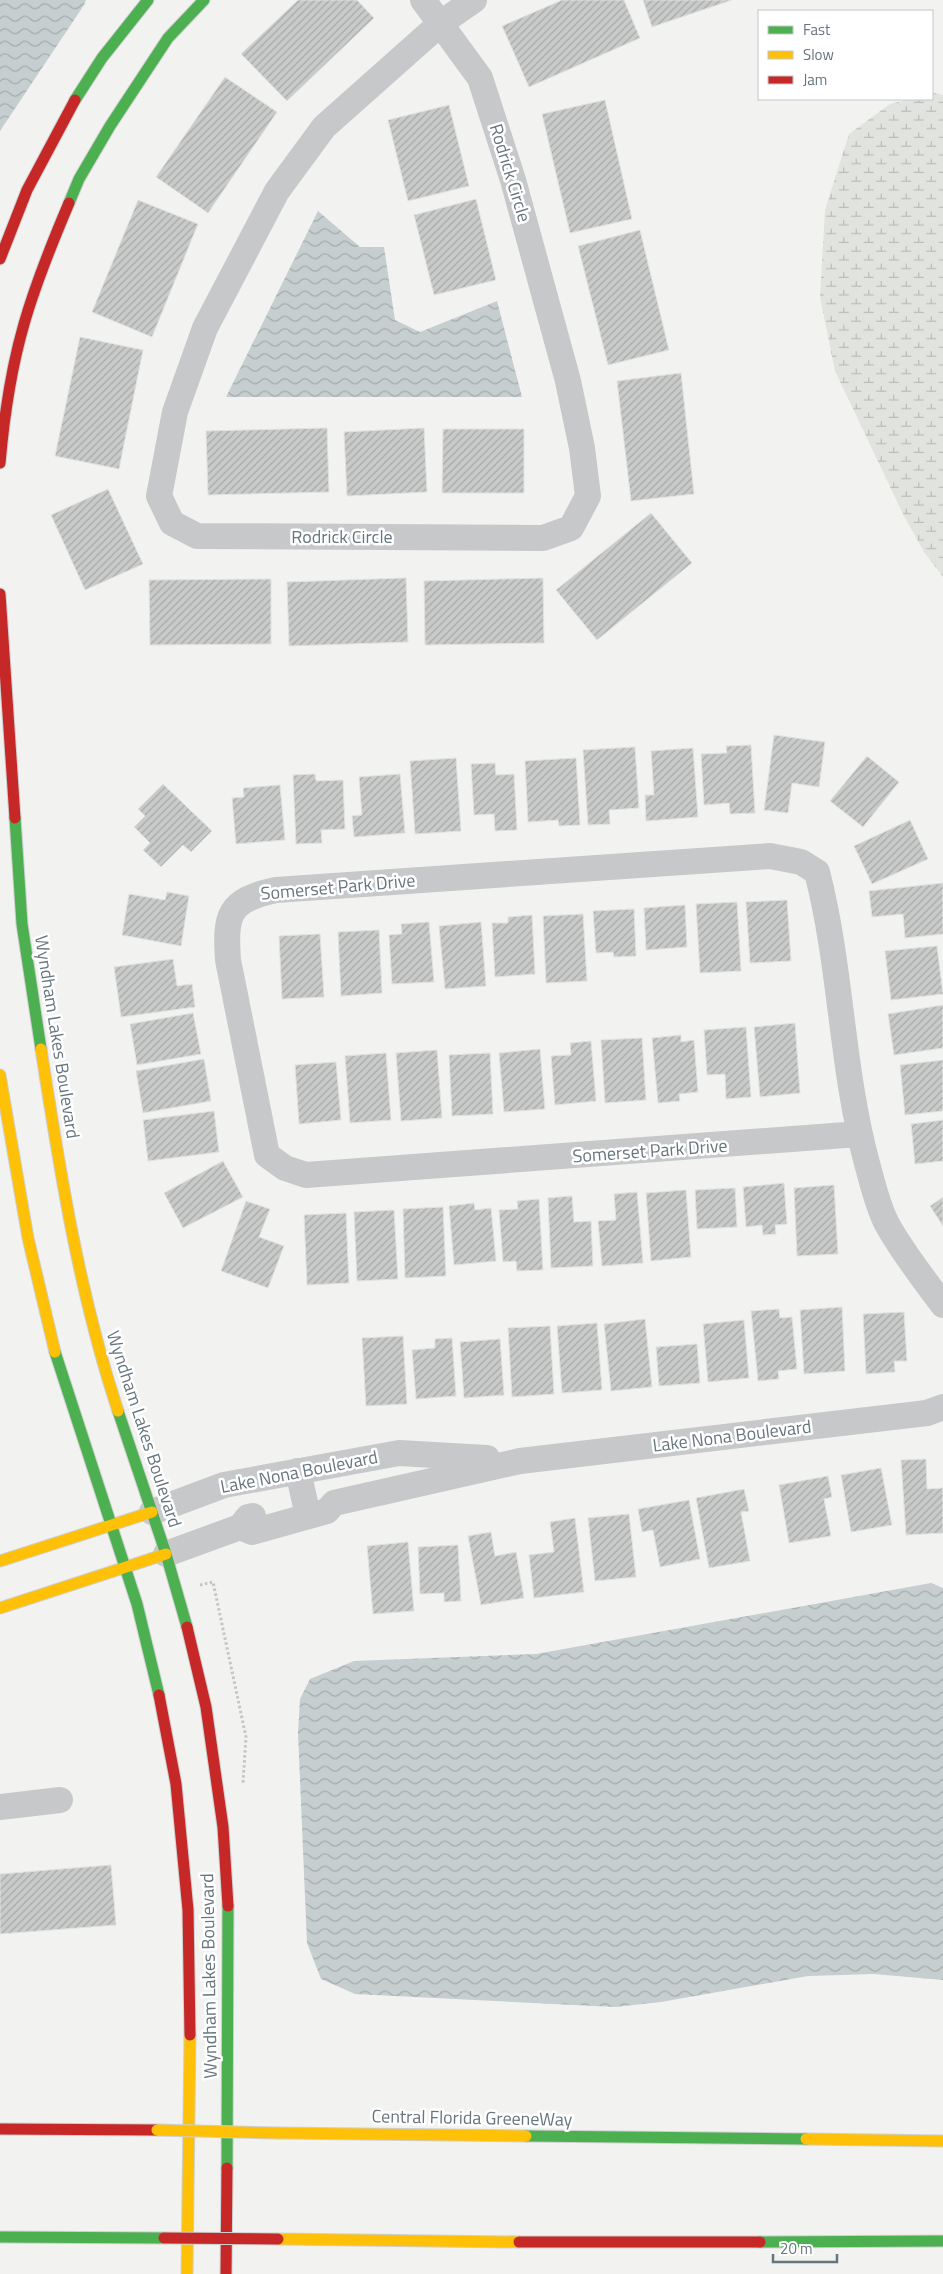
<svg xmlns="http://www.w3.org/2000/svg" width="943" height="2274" font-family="'Titillium Web',sans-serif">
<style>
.wetland{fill:url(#wetland-marsh)}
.water{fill:url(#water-waves)}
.building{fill:url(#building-hatch);stroke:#e2e2e0}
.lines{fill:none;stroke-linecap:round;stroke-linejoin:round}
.fast-casing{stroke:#cecfcf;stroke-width:13}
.slow-casing{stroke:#cecfcf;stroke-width:13}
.jam-casing{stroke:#cecfcf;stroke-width:13}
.path{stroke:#c4c5c6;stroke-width:3;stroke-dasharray:2.5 2.5;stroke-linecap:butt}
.street{stroke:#c7c8c9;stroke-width:26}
.fast{stroke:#4caf50;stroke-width:11}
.slow{stroke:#ffc107;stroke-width:11}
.jam{stroke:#c62828;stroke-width:11}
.slow-bridge-casing{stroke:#cecfcf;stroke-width:13;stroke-linecap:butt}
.jam-bridge-casing{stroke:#cecfcf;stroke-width:13;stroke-linecap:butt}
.slow-bridge{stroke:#ffc107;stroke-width:11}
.jam-bridge{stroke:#c62828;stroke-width:11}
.labels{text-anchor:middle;stroke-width:5;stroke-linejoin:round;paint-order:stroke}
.street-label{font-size:18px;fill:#66767e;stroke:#fff}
</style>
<defs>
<pattern id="wetland-marsh" width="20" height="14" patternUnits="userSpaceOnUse" patternTransform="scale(1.25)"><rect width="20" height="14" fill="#e1e4de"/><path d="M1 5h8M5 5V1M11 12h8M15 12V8" fill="none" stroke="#babdb9"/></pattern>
<pattern id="water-waves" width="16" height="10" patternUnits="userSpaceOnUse" patternTransform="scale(1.25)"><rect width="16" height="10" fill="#c6cecf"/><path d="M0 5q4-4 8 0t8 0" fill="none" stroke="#a5acad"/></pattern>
<pattern id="building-hatch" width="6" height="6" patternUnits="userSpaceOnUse" patternTransform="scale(1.25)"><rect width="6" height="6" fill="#c9caca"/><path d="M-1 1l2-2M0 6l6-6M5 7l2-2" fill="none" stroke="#a7a9a9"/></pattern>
</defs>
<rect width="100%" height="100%" fill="#f2f2f1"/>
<path class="wetland" d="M 935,93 L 943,95 L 943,577 L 924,552 L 904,516 L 835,371 L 820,297 L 825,210 L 849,134 L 890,104 L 911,99 L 932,99 L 932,94 Z"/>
<g class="water">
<path d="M 0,0 L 86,0 L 84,5 L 0,131 Z"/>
<path d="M 318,211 L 360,247 L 384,247 L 395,320 L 420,332 L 497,301 L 522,397 L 226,397 Z"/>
<path d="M 931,1583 L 943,1588 L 943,1980 L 874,1974 L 808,1976 L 661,2002 L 615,2007 L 355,1994 L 321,1979 L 307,1943 L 298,1733 L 300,1699 L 310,1679 L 354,1661 L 536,1654 Z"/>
</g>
<g class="building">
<path d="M 298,0 L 357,0 L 374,18 L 287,101 L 241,54 Z"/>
<path d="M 562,0 L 624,0 L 640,38 L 529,87 L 502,26 Z"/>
<path d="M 643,0 L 732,0 L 652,27 Z"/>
<path d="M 225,77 L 277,112 L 208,213 L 156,177 Z"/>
<path d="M 605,100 L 632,219 L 570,233 L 542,114 Z"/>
<path d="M 449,105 L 469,186 L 408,201 L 388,120 Z"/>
<path d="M 476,199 L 496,280 L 434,295 L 414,215 Z"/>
<path d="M 138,200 L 198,224 L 152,337 L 92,312 Z"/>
<path d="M 640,230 L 669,350 L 608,365 L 578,246 Z"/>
<path d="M 80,337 L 143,350 L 119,469 L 55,456 Z"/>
<path d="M 681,373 L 694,494 L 631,501 L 617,381 Z"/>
<path d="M 327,428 L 329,492 L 208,495 L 206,431 Z"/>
<path d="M 424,428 L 427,492 L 347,496 L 344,432 Z"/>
<path d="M 443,429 L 524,429 L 524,493 L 442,493 Z"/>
<path d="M 108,489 L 143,564 L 85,590 L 51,515 Z"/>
<path d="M 651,513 L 692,563 L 597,640 L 556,590 Z"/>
<path d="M 406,578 L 408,642 L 289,646 L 287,582 Z"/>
<path d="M 543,578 L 544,643 L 425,645 L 424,581 Z"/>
<path d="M 271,579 L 271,644 L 150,645 L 149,580 Z"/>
<path d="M 774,735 L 825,742 L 819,787 L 792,783 L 788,813 L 764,810 Z"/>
<path d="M 751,745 L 755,813 L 730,814 L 729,803 L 704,805 L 701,754 L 727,753 L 726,746 Z"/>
<path d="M 635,747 L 639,808 L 609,810 L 610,824 L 588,825 L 583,750 Z"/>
<path d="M 693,748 L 698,817 L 646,821 L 645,795 L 654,795 L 651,751 Z"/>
<path d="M 867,756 L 899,782 L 863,827 L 830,801 Z"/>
<path d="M 456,758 L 461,831 L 415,834 L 410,761 Z"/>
<path d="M 576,758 L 580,825 L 559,826 L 558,820 L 528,822 L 525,761 Z"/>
<path d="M 495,763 L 496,775 L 514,774 L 517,830 L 495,831 L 494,814 L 474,815 L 471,764 Z"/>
<path d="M 315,774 L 316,781 L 343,780 L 345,829 L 321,830 L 322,843 L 296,844 L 293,775 Z"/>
<path d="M 400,774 L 405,833 L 354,837 L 352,816 L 362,815 L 359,777 Z"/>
<path d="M 163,784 L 212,831 L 191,852 L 183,845 L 161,867 L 143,850 L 150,843 L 134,827 L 145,816 L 138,809 Z"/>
<path d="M 280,785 L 285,840 L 236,844 L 232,798 L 244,797 L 243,788 Z"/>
<path d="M 910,820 L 928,859 L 872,884 L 854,846 Z"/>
<path d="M 943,883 L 943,934 L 905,938 L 903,914 L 872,917 L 869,891 Z"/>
<path d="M 167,892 L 189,896 L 181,946 L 122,935 L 129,894 L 165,900 Z"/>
<path d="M 787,900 L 791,961 L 750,963 L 746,902 Z"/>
<path d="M 737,902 L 741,971 L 700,973 L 696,904 Z"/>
<path d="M 685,905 L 687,947 L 646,950 L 644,908 Z"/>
<path d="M 634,909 L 636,956 L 614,957 L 613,952 L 596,953 L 593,911 Z"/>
<path d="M 583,914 L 587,981 L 546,983 L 543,916 Z"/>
<path d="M 532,915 L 535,974 L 495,977 L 492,923 L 508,923 L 508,917 Z"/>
<path d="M 429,922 L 434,982 L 392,984 L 389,935 L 402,934 L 401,924 Z"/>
<path d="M 481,922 L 486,986 L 445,989 L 439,926 Z"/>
<path d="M 379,930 L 382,993 L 341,996 L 338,932 Z"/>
<path d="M 320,934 L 324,997 L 282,999 L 279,936 Z"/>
<path d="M 937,946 L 943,994 L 891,1000 L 885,951 Z"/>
<path d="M 173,959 L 177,986 L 192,984 L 195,1007 L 121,1017 L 114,967 Z"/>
<path d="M 943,1005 L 943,1048 L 894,1055 L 888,1014 Z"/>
<path d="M 193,1013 L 201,1054 L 137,1065 L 130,1024 Z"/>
<path d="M 795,1023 L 800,1093 L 760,1097 L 754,1027 Z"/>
<path d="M 746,1027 L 751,1097 L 726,1099 L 725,1074 L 707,1075 L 704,1030 Z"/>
<path d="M 681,1035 L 681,1042 L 694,1040 L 698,1092 L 679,1094 L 680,1101 L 658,1103 L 652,1038 Z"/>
<path d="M 642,1038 L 646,1100 L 605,1103 L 601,1040 Z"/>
<path d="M 591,1041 L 596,1101 L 555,1105 L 551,1056 L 571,1055 L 570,1043 Z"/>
<path d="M 540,1049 L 545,1109 L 504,1112 L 499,1053 Z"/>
<path d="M 437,1050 L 442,1118 L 401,1121 L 396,1053 Z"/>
<path d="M 386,1053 L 391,1120 L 350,1123 L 345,1056 Z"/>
<path d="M 490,1053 L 493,1114 L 452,1116 L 449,1055 Z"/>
<path d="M 204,1059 L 211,1101 L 143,1113 L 136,1071 Z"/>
<path d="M 943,1060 L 943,1111 L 905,1115 L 900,1065 Z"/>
<path d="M 336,1062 L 341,1120 L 299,1124 L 295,1065 Z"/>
<path d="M 214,1111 L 219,1152 L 148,1161 L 143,1120 Z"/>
<path d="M 943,1120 L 943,1161 L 915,1164 L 911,1124 Z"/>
<path d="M 223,1161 L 243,1197 L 183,1228 L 164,1193 Z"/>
<path d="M 784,1183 L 787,1224 L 775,1225 L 776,1234 L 763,1235 L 762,1225 L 746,1227 L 743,1187 Z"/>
<path d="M 834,1185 L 838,1254 L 797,1256 L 794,1188 Z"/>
<path d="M 735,1188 L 737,1227 L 697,1229 L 695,1190 Z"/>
<path d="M 686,1190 L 691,1257 L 651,1261 L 646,1193 Z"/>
<path d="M 637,1192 L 643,1263 L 602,1266 L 598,1221 L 616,1220 L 614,1194 Z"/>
<path d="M 572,1196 L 574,1222 L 591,1221 L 593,1266 L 551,1268 L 548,1198 Z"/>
<path d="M 943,1197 L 943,1226 L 930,1206 Z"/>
<path d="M 539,1199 L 543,1270 L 517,1271 L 516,1261 L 503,1262 L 499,1210 L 518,1209 L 517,1201 Z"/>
<path d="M 246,1201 L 270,1209 L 259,1237 L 284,1246 L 268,1288 L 221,1271 Z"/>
<path d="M 474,1203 L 475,1210 L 491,1208 L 496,1261 L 454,1265 L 449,1206 Z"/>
<path d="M 443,1207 L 446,1276 L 405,1278 L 403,1209 Z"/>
<path d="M 394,1210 L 398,1279 L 357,1281 L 354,1212 Z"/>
<path d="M 346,1213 L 349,1283 L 307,1285 L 304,1215 Z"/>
<path d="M 842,1307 L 845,1371 L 804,1374 L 800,1310 Z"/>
<path d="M 779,1309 L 780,1318 L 792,1317 L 797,1369 L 778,1371 L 779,1379 L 758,1381 L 751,1311 Z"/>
<path d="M 904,1312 L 907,1361 L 894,1361 L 895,1372 L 866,1374 L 863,1314 Z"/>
<path d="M 645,1319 L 652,1387 L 611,1391 L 604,1324 Z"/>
<path d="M 744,1320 L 749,1378 L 708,1382 L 703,1324 Z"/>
<path d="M 597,1323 L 602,1390 L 562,1393 L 557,1326 Z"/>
<path d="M 550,1326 L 554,1394 L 512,1397 L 508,1328 Z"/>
<path d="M 403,1336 L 407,1404 L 366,1406 L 362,1338 Z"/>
<path d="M 452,1338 L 456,1396 L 416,1399 L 412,1350 L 435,1348 L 435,1339 Z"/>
<path d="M 500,1339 L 504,1395 L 464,1398 L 460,1342 Z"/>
<path d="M 697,1344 L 700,1383 L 659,1386 L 656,1347 Z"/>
<path d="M 926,1459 L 927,1489 L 943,1488 L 943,1533 L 906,1535 L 901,1460 Z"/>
<path d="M 881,1468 L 892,1525 L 851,1532 L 841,1475 Z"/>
<path d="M 828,1476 L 832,1497 L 824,1499 L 831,1536 L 789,1543 L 779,1485 Z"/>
<path d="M 744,1489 L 749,1511 L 741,1512 L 750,1561 L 709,1568 L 696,1498 Z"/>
<path d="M 689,1500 L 700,1559 L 660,1567 L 653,1530 L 642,1532 L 638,1509 Z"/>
<path d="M 629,1514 L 636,1577 L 595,1581 L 588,1518 Z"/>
<path d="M 575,1518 L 584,1592 L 534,1598 L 529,1555 L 554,1552 L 550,1522 Z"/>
<path d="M 491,1532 L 495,1556 L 516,1552 L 524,1598 L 481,1605 L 468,1536 Z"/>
<path d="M 408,1542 L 414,1611 L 373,1614 L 367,1546 Z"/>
<path d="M 458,1545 L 461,1601 L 444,1602 L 444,1593 L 420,1594 L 418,1547 Z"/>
<path d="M 111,1865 L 116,1925 L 0,1934 L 0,1874 Z"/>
</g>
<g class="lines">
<defs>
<g id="fast">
<path d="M 75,100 L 102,58 L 148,0"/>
<path d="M 69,203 L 79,179 L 110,126 L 168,38 L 204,0"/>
<path d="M 15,818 L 22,924 L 41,1049"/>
<path d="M 55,1352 L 137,1604 L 159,1695"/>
<path d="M 118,1411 L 166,1554 L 187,1627"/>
<path d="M 526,2136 L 806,2139"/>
<path d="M 227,2168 L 228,1906"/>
<path d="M 0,2237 L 164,2238"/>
<path d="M 760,2242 L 943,2241"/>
</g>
<g id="slow">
<path d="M 41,1049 C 60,1172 79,1293 118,1411"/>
<path d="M 0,1075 L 28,1238 L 55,1352"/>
<path d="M 0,1561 L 152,1512"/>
<path d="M 0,1608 L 166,1554"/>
<path d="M 278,2133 L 526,2136"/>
<path d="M 806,2139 L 943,2141"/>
<path d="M 278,2239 L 519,2242"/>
<path d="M 187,2274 L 190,2035"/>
</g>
<g id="jam">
<path d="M 0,259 L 27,190 L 75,100"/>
<path d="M 0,463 C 4,417 11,369 24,324 C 36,282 52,243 69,203"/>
<path d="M 0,594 L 15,818"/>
<path d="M 187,1627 L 206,1707 L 223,1827 L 228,1906"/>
<path d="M 159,1695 L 176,1784 L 188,1910 L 190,2035"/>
<path d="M 0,2129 L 157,2130"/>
<path d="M 519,2242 L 760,2242"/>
<path d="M 226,2274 L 227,2168"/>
</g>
</defs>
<use href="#fast" class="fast-casing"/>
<use href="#slow" class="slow-casing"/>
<use href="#jam" class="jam-casing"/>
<path class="path" d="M 200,1585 L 213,1582 L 246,1737 L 243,1783"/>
<g class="street">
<path d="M 423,0 L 480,78 L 513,180 L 568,381 L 582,448 L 588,496 L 571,528 L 543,538 L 197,536 L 172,523 L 159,496 L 175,412 L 205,328 L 277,191 L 324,127 L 441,23 L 474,0"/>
<path d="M 859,1134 L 306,1175 L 285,1168 L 267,1155 L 228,960 C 225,915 228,900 276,890 L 770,856 L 801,862 L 817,872 C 842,969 841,1070 868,1167 C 873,1185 878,1207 887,1224 C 901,1250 925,1281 943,1305"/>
<path d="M 298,1471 L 308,1516"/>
<path d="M 152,1512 L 224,1485 L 399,1453 L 487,1458"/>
<path d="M 240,1527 L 252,1532 L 327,1511 L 334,1503 L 520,1461 L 927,1413 L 943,1407"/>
<path d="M 166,1554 L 240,1527 L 248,1517 L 253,1516"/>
<path d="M 0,1807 L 60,1800"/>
</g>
<use href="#fast" class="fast"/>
<use href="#slow" class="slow"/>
<use href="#jam" class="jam"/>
<defs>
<path id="slow-bridge" d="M 157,2130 L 278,2133"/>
<path id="jam-bridge" d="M 164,2238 L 278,2239"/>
</defs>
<use href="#slow-bridge" class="slow-bridge-casing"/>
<use href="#jam-bridge" class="jam-bridge-casing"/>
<use href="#slow-bridge" class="slow-bridge"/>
<use href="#jam-bridge" class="jam-bridge"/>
</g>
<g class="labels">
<g class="street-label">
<text transform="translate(510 173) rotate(73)" y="6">Rodrick Circle</text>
<text x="342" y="543">Rodrick Circle</text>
<text transform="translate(338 887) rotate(-5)" y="6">Somerset Park Drive</text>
<text transform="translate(57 1037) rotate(81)" y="6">Wyndham Lakes Boulevard</text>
<text transform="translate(650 1151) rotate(-4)" y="6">Somerset Park Drive</text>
<text transform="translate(144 1429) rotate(72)" y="6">Wyndham Lakes Boulevard</text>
<text transform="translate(732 1436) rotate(-7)" y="6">Lake Nona Boulevard</text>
<text transform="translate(299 1472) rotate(-11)" y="6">Lake Nona Boulevard</text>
<text transform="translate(209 1976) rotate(-91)" y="6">Wyndham Lakes Boulevard</text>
<text transform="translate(472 2118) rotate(1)" y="6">Central Florida GreeneWay</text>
</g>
</g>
<rect x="758" y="10" width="175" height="90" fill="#ffffff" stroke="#c2c8cb"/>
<rect x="768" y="26" width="25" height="8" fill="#4caf50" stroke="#c2c8cb"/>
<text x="803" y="35" font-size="15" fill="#66767e">Fast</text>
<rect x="768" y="51" width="25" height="8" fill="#ffc107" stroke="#c2c8cb"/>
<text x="803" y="60" font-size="15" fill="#66767e">Slow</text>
<rect x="768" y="76" width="25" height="8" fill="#c62828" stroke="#c2c8cb"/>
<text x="803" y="85" font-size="15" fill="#66767e">Jam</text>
<path d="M773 2254v8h64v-8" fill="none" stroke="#66767e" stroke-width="2.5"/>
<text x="780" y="2254" font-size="15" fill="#66767e" stroke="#ffffff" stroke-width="4" paint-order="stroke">20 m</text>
</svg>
